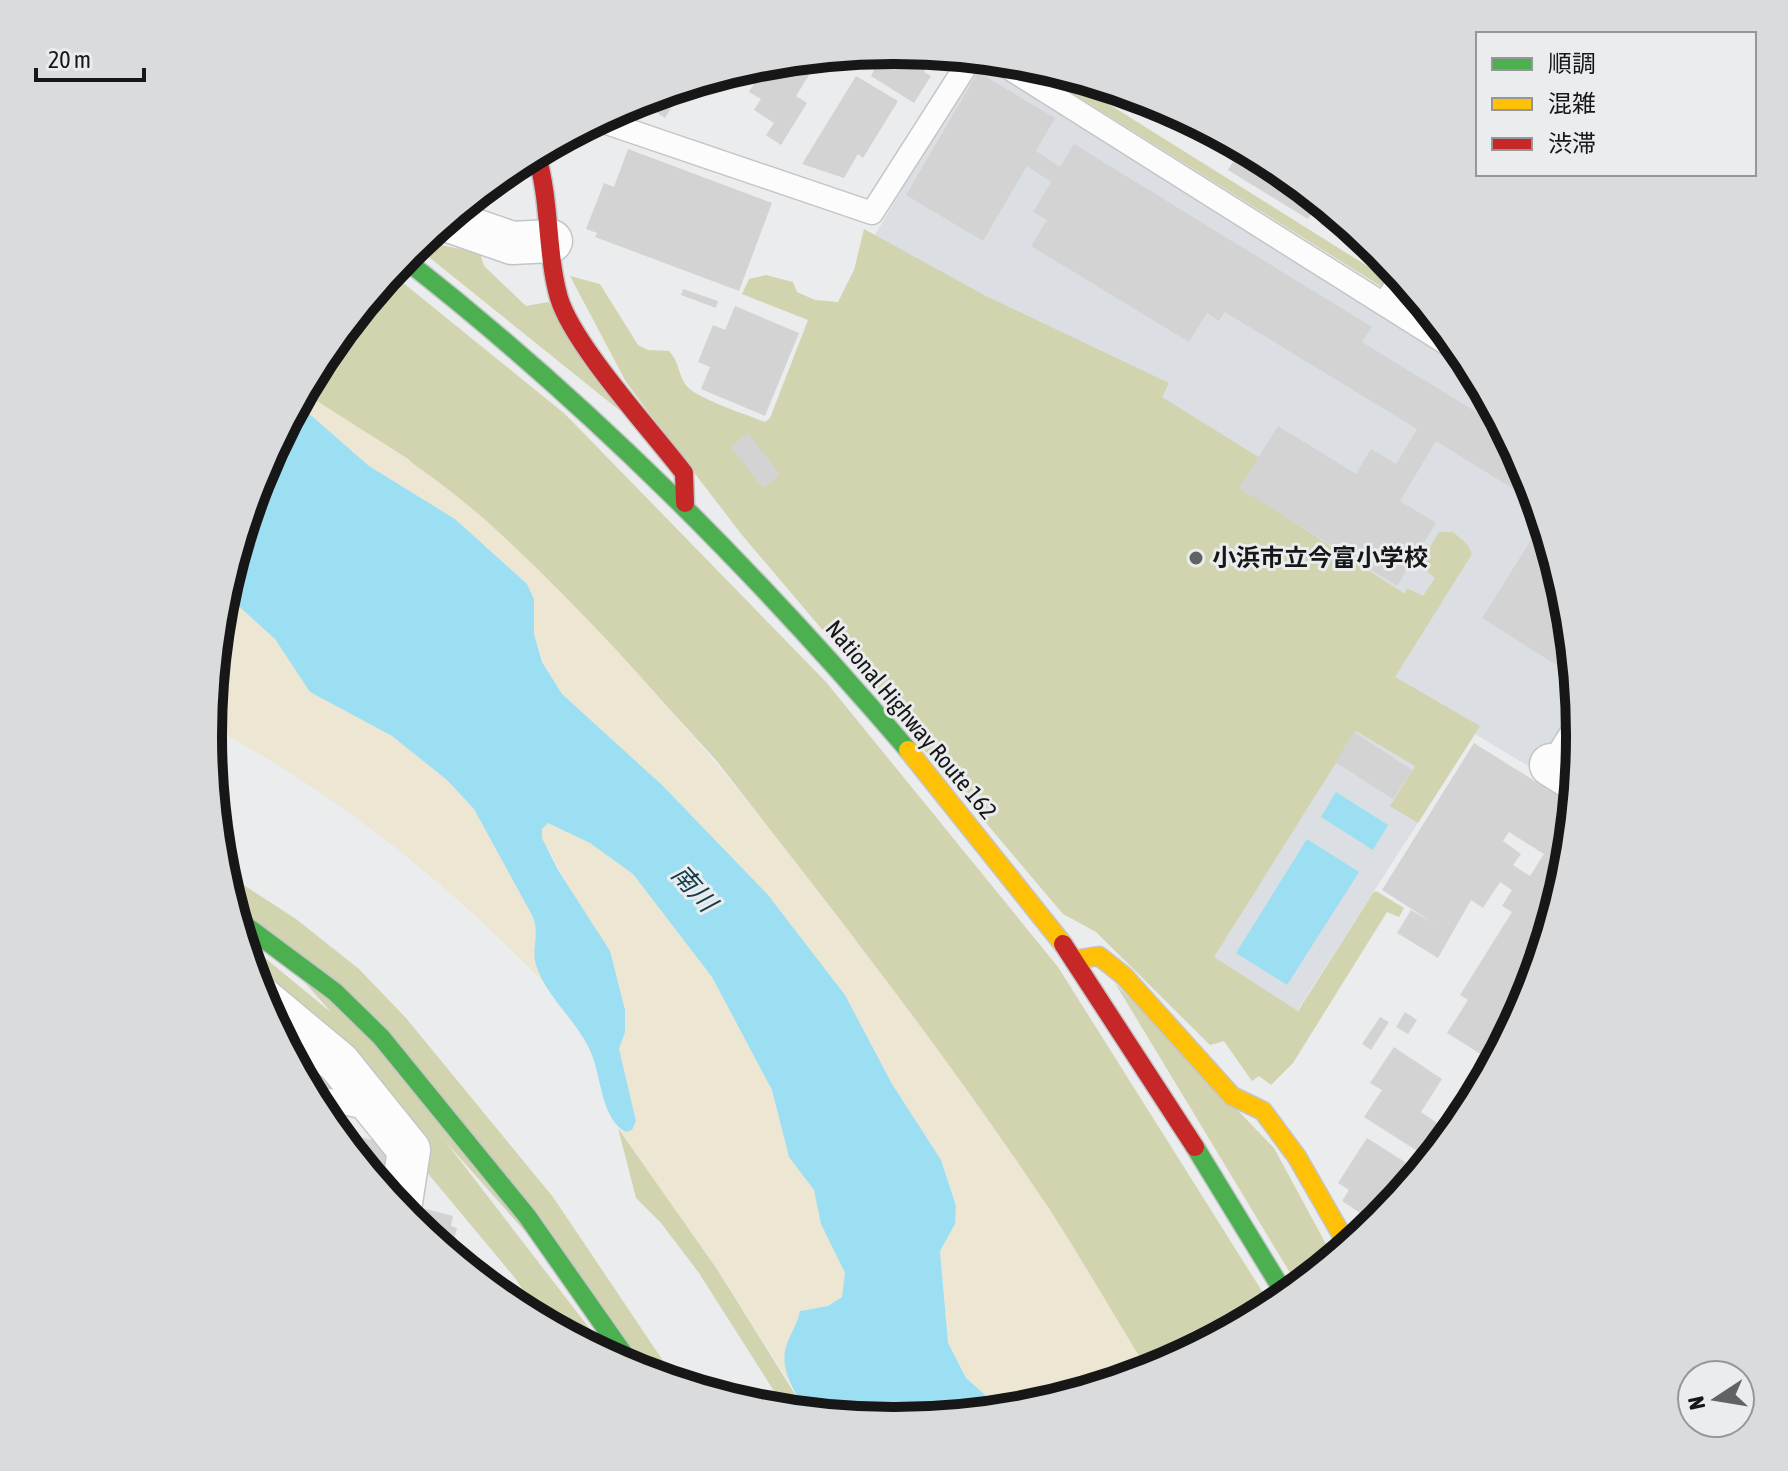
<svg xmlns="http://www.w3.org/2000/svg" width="1788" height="1471" font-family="'Asap Condensed','Noto Sans JP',sans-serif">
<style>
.built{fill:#dbdee3}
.green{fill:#d2d4b0}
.sand{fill:#ece6d3}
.water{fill:#9cdff3}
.building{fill:#d3d3d3;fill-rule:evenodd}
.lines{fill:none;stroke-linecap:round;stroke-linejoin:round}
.lane-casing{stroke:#c4c5c6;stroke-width:25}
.street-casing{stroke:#c4c5c6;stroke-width:45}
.fast-casing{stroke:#c4c5c6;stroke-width:21}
.slow-casing{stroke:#c4c5c6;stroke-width:21}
.jam-casing{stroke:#c4c5c6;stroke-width:21}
.lane{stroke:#fcfcfc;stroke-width:22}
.street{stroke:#fcfcfc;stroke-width:42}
.fast{stroke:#4caf50;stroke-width:18}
.slow{stroke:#ffc107;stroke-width:18}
.jam{stroke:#c62828;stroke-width:18}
.poi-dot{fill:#616263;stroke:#eaecee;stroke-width:3}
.labels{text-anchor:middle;stroke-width:6;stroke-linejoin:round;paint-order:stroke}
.poi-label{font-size:24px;font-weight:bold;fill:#171718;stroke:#eaecee;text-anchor:start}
.street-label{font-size:24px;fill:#171718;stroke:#eaecee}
.water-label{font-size:26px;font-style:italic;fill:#113e4a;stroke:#eaecee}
.rim{fill:none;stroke:#171718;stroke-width:10}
</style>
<rect width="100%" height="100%" fill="#ebeced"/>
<path class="built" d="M 972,70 L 997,72 L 1473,371 L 1527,474 L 1566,602 L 1576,705 L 1535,770 L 1475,734 L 1252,1081 L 1224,1041 L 1210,1045 L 856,306 L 875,235 Z"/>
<g class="green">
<path d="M 1024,63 L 1059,73 L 1388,279 L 1382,287 Z"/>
<path d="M 864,229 L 986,296 L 1169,383 L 1162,397 L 1268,463 L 1250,494 L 1405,594 L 1407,588 L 1423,596 L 1435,578 L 1419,565 L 1439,532 L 1453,532 L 1467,544 L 1472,554 L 1395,677 L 1480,726 L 1418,823 L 1390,806 L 1415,766 L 1356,731 L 1214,957 L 1298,1011 L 1373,893 L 1376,891 L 1404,908 L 1399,917 L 1387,912 L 1293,1063 L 1271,1085 L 1259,1076 L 1252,1081 L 1224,1041 L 1210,1045 L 1096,932 L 1063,914 L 742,535 L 676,449 L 626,382 L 570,276 L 600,284 L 638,345 L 648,350 L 669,351 C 679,362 678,372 685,384 C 694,398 748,415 765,422 L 770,418 L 808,320 L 742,294 L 749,279 L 766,275 L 793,282 L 797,292 L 815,300 L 838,302 L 854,270 Z"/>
<path d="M 421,241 L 480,253 L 484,266 L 526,306 L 548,302 L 644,430 L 415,246 Z"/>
<path d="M 391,273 L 565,414 L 826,682 L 1058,967 L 1272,1307 L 1148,1371 L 1050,1210 L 972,1099 L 851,934 L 716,760 L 620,655 L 408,459 L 304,393 L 324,354 Z"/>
<path d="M 222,871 L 296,919 L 359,969 L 406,1018 L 553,1197 L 678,1383 L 652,1375 L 231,899 Z"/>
<path d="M 243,940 L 372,1046 L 613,1359 L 544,1322 L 515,1278 L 420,1164 L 256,982 Z"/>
<path d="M 1115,983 L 1274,1148 L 1333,1257 L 1298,1286 Z"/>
<path d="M 618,1128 L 717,1269 L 806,1412 L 786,1410 L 699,1273 L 661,1223 L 636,1198 Z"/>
</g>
<g class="sand">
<path d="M 304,393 C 368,434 434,473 491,525 C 610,634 715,758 814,886 C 895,991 976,1098 1049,1209 C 1084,1262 1115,1317 1148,1371 L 1027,1408 L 1002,1410 L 966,1378 L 948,1343 L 940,1250 L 955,1224 L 956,1205 L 941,1160 L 892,1084 L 845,995 L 768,895 L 662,785 L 562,694 L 543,662 L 534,634 L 534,599 L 527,584 L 455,519 L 369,466 L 298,404 Z"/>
<path d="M 224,593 L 275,639 L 310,692 L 392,736 L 447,780 L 474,809 L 533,917 C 543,943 530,953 544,983 C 446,881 335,792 209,726 Z"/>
<path d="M 548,823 L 590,843 L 633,874 L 712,977 L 772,1090 L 789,1157 L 814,1190 L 821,1224 L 845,1273 L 842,1297 L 828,1306 L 800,1311 L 784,1358 L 790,1383 L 717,1269 L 618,1128 L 626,1132 L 619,1049 L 625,1032 L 609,951 L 591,927 L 542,838 L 542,829 Z"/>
</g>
<g class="water">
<path d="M 298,404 L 369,466 L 455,519 L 527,584 L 534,599 L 534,634 L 542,662 L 562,694 L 662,785 L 768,895 L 845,995 L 892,1084 L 941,1160 L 956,1206 L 955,1224 L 940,1251 L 948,1343 L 966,1378 L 1002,1410 L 894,1421 L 806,1412 C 796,1393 779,1369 786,1347 C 790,1334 797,1325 800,1311 L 828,1306 L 842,1297 L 845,1273 L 821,1224 L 814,1190 L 789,1157 L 772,1090 L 712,977 L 633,874 L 590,843 L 548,823 L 542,829 L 542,838 L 558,870 L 610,951 L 625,1010 L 625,1032 L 619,1049 L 636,1121 L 632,1130 L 626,1132 C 602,1120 601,1078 592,1055 C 579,1022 547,999 536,965 C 531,949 540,936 533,917 L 474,809 L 447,780 L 392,736 L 310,692 L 275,639 L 224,593 L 261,473 Z"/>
<path d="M 1336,792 L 1388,825 L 1373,850 L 1321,817 Z"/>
<path d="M 1307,839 L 1359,872 L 1287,985 L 1236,953 Z"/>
</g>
<g class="building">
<path d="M 894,50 L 935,54 L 924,72 L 931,76 L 914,103 L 871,76 L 875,68 L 853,54 Z"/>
<path d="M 786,61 L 809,75 L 796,96 L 807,103 L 781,145 L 766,135 L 774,123 L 754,110 L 761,99 L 749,92 L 767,62 Z"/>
<path d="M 978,72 L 1055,118 L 1036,151 L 1060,167 L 1074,144 L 1372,327 L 1362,342 L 1504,429 L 1530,483 L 1523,495 L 1436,441 L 1400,501 L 1436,523 L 1397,586 L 1239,488 L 1278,426 L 1356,474 L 1371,449 L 1396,464 L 1417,429 L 1225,312 L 1219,321 L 1207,313 L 1189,342 L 1031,246 L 1047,220 L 1033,212 L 1051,182 L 1027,166 L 983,241 L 906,195 Z"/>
<path d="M 856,76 L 898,101 L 863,158 L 858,154 L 844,178 L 802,164 Z"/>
<path d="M 684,86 L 665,118 L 637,100 Z"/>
<path d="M 1108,88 L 1144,99 L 1139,108 Z"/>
<path d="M 1242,148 L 1275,166 L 1319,202 L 1308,219 L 1228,170 Z"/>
<path d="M 628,149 L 772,203 L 739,291 L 595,237 L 597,233 L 586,229 L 604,183 L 614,187 Z"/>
<path d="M 1329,210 L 1379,251 L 1388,263 L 1320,224 Z"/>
<path d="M 683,289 L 718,301 L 716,308 L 681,295 Z"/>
<path d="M 735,306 L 799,333 L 765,416 L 701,389 L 710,367 L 698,362 L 713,325 L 725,330 Z"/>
<path d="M 748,433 L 780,475 L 763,488 L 731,447 Z"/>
<path d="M 1536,503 L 1566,602 L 1574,676 L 1482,618 L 1538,529 L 1525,521 Z"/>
<path d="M 1354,732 L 1412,770 L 1393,799 L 1335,762 Z"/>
<path d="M 1474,743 L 1573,805 L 1566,870 L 1530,989 L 1487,1058 L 1447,1033 L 1468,1000 L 1460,995 L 1512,912 L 1502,906 L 1512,890 L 1500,882 L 1483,908 L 1471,900 L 1438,958 L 1397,933 L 1411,910 L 1435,924 L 1382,890 ZM 1509,832 L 1544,854 L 1530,876 L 1513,865 L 1521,854 L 1503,841 Z"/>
<path d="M 1405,1012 L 1417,1020 L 1408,1034 L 1396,1027 Z"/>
<path d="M 1380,1017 L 1389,1022 L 1371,1050 L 1362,1044 Z"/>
<path d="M 1394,1047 L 1442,1079 L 1421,1112 L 1440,1125 L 1422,1154 L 1364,1117 L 1382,1090 L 1370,1083 Z"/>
<path d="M 311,1069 L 330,1086 L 324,1094 L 308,1087 L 304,1079 Z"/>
<path d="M 337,1132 L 386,1143 L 393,1152 L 385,1191 Z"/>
<path d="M 1367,1138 L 1419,1171 L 1378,1221 L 1360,1236 L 1369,1219 L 1342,1201 L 1349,1190 L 1338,1183 Z"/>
<path d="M 418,1207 L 453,1216 L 451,1226 L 457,1228 L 451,1252 L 413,1224 Z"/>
<path d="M 474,1273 L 506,1278 L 505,1286 L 517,1288 L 514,1306 Z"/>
</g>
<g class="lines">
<defs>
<g id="lane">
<path d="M 996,60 L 1463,354"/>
<path d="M 598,120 L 872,213 L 971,58 L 993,60"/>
<path d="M 1384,304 L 1401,278"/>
<path d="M 1551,765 L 1578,722"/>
<path d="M 314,1097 L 376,1110"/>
</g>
<g id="street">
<path d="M 446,220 L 512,243 L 551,241"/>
<path d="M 1551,765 L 1575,780"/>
<path d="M 261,998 L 339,1063 L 409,1150 L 400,1209"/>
</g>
<g id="fast">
<path d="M 403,258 C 590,404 754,570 908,750"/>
<path d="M 237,919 L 335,992 L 381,1037 L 527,1216 L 635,1370"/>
<path d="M 1195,1147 L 1286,1296"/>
</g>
<g id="slow">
<path d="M 908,750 L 1063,944"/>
<path d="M 1074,960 L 1099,956 L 1124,976 L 1232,1096 L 1263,1111 L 1297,1157 L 1348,1246"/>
</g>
<g id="jam">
<path d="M 536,153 C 551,201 546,253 559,298 C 573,345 652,431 684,473 L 685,503"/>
<path d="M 1063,944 L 1195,1147"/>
</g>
</defs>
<use href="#lane" class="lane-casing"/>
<use href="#street" class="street-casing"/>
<use href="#fast" class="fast-casing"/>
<use href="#slow" class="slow-casing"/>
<use href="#jam" class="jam-casing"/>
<use href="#lane" class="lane"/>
<use href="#street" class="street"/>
<use href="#fast" class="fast"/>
<use href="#slow" class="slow"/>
<use href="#jam" class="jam"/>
</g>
<circle class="poi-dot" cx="1196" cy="558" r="8"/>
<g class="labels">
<g class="poi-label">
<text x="1212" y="566">小浜市立今富小学校</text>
</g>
<g class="street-label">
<text transform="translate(911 720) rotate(50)" y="8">National Highway Route 162</text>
</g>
<g class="water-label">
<text transform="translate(694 888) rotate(48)" y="9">南川</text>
</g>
</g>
<path d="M0 0H1788V1471H0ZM893 64H895A671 671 0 0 1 1566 735V736A671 671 0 0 1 895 1407H893A671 671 0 0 1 222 736V735A671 671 0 0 1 893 64Z" fill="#d9dbdd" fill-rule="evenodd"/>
<path class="rim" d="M893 64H895A671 671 0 0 1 1566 735V736A671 671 0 0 1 895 1407H893A671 671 0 0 1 222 736V735A671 671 0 0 1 893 64Z"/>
<rect x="1476" y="32" width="280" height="144" fill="#eaecee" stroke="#969798" stroke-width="2"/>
<rect x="1492" y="58" width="40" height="12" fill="#4caf50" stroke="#969798" stroke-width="2"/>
<text x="1548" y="72" font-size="24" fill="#171718">順調</text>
<rect x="1492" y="98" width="40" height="12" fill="#ffc107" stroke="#969798" stroke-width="2"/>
<text x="1548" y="112" font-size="24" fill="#171718">混雑</text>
<rect x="1492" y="138" width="40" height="12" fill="#c62828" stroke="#969798" stroke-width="2"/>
<text x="1548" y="152" font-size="24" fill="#171718">渋滞</text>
<g transform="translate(1716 1399) rotate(258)"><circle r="38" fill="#eaecee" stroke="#969798" stroke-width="2"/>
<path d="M0-6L14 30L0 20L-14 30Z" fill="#616263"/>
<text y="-12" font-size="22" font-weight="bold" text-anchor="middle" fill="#171718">N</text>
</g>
<path d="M36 68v12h108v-12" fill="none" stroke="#171718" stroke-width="4"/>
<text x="48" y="68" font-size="24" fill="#171718" stroke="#eaecee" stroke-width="6" paint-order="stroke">20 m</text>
</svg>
